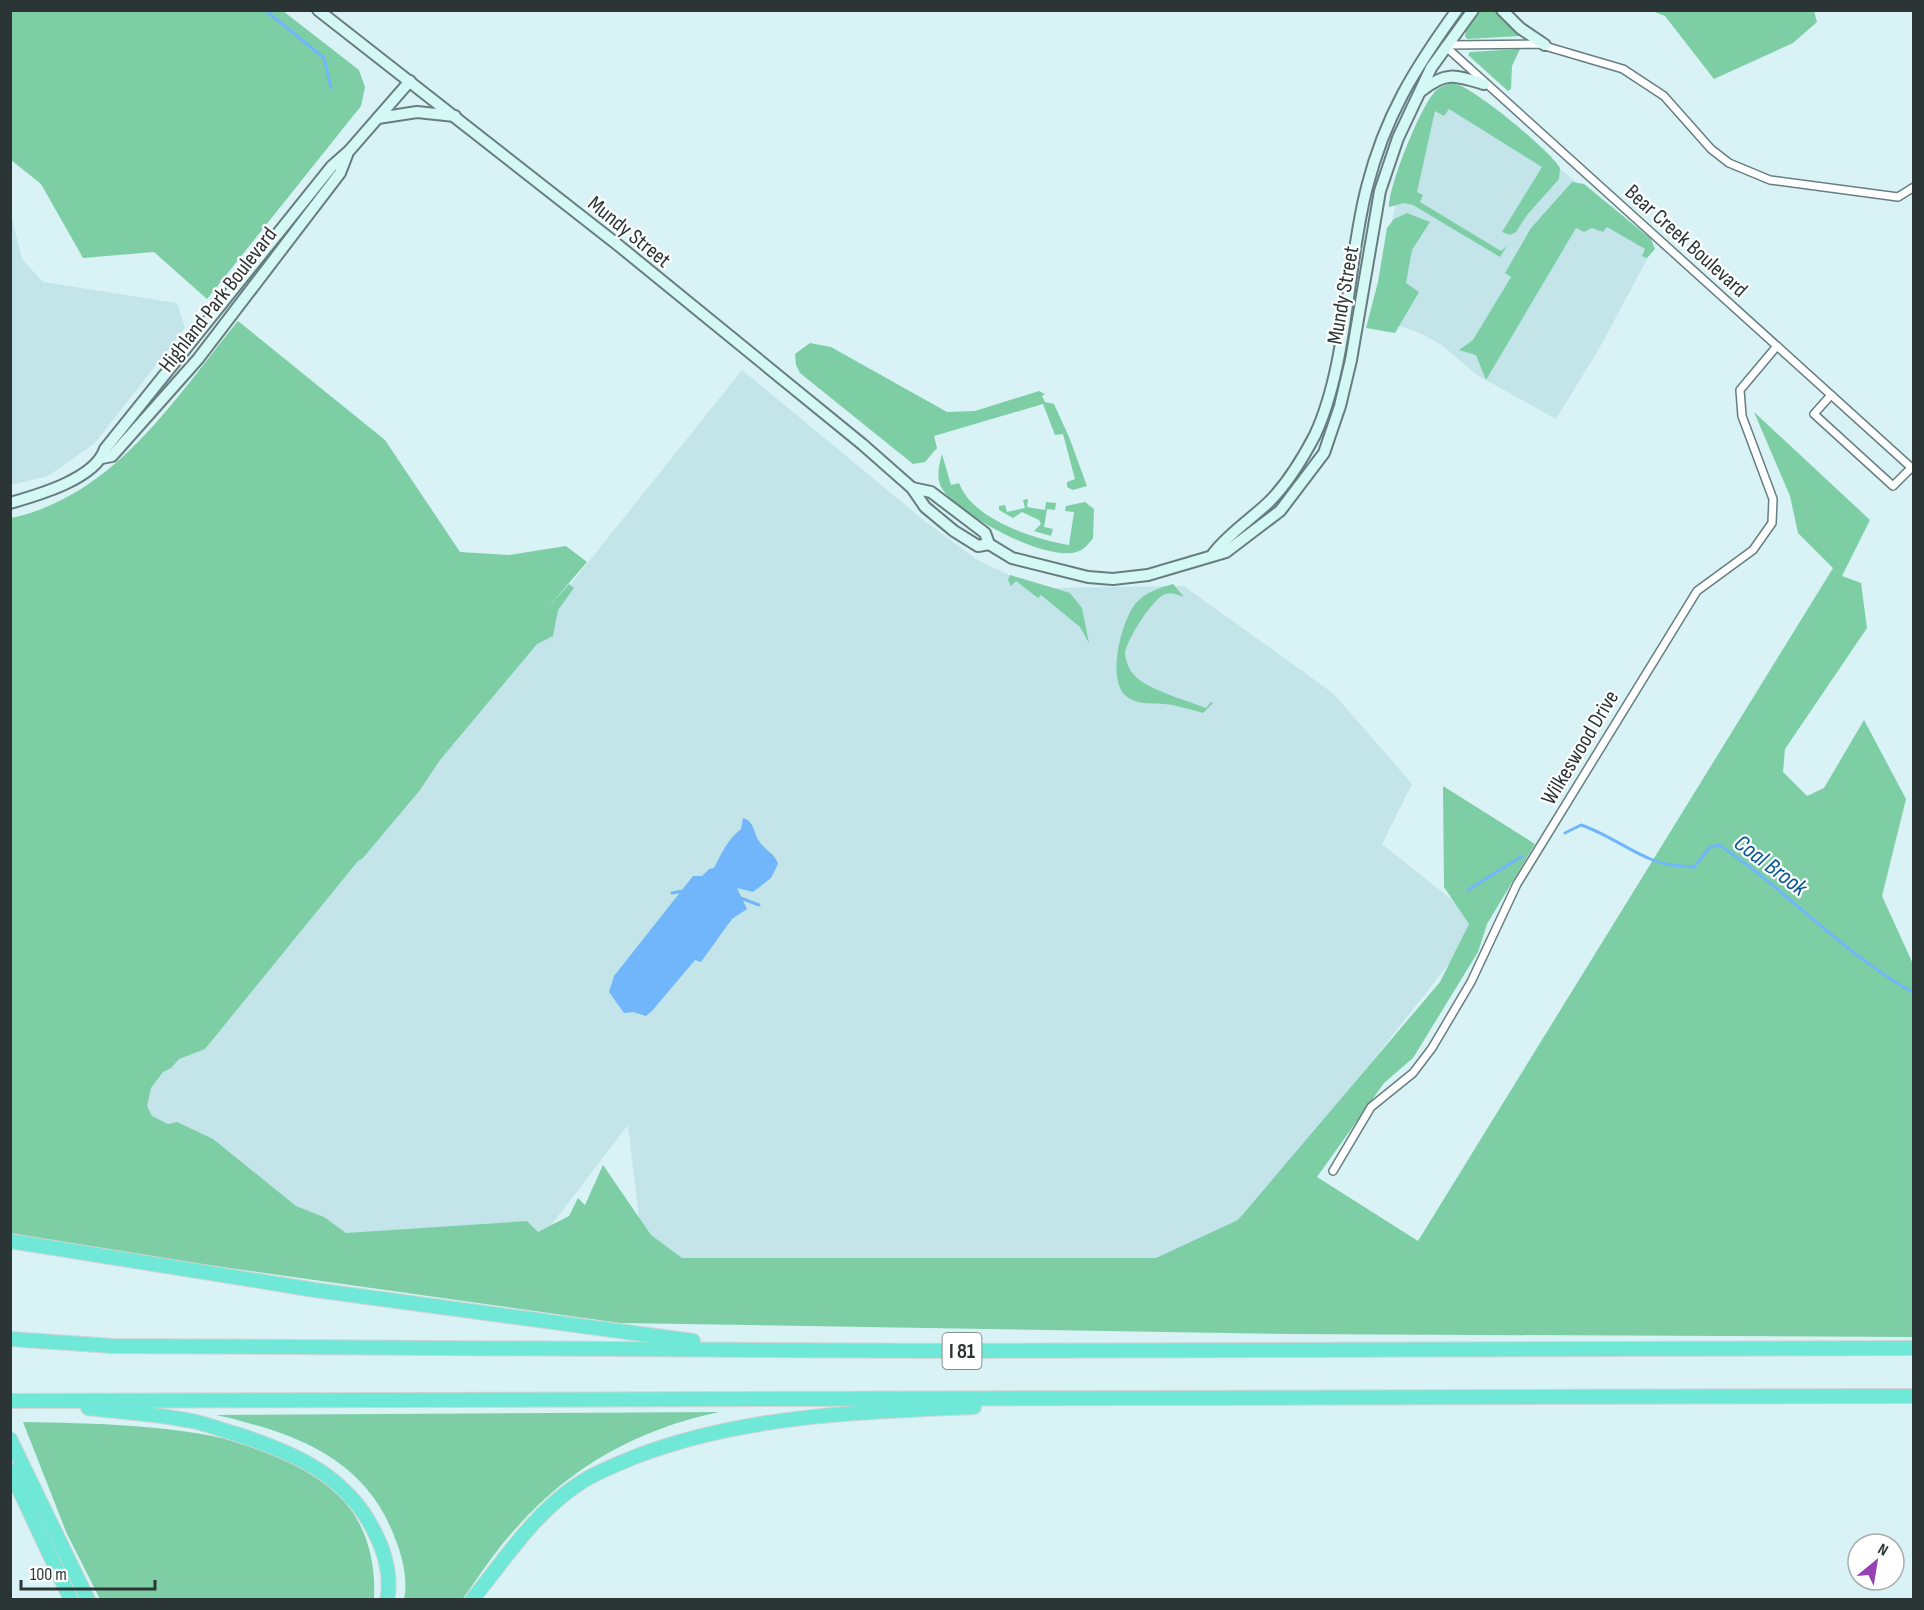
<svg xmlns="http://www.w3.org/2000/svg" width="1924" height="1610" font-family="'Sofia Sans Condensed',sans-serif">
<style>
.built{fill:#c3e5ea}
.green{fill:#7dcea5}
.water{fill:#71b6fa}
.lines{fill:none;stroke-linecap:round;stroke-linejoin:round}
.stream{stroke:#71b6fa;stroke-width:3}
.minor-casing{stroke:#677e81;stroke-width:10}
.secondary-casing{stroke:#677e81;stroke-width:14}
.motorway-casing{stroke:#d0d3d3;stroke-width:16}
.minor{stroke:#fff;stroke-width:7}
.secondary{stroke:#d4f8f3;stroke-width:10}
.motorway{stroke:#6fe8d7;stroke-width:14}
.labels{text-anchor:middle;stroke-width:4.5;stroke-linejoin:round;paint-order:stroke}
.shield{fill:#fff;stroke:#6b7272;stroke-width:1.5}
.shield-label{font-size:21px;font-weight:bold;fill:#2b3536}
.street-label{font-size:22px;fill:#2b3536;stroke:#fff}
.water-label{font-size:24px;font-style:italic;fill:#055592;stroke:#fff}
</style>
<rect width="100%" height="100%" fill="#d8f2f5"/>
<g class="built">
<path d="M 1472,97 L 1648,241 L 1651,252 L 1600,347 L 1556,419 L 1477,375 L 1443,346 L 1422,334 L 1403,327 L 1372,322 L 1397,197 L 1427,112 Z"/>
<path d="M 11,215 L 22,259 L 43,282 L 177,303 L 185,328 L 95,443 L 48,476 L 11,485 Z"/>
<path d="M 742,370 L 926,522 L 976,559 L 1009,575 L 1047,588 L 1184,586 L 1334,694 L 1412,784 L 1382,844 L 1481,923 L 1243,1225 L 1158,1262 L 683,1262 L 661,1252 L 639,1219 L 628,1125 L 542,1237 L 327,1248 L 131,1107 L 558,600 Z"/>
</g>
<g class="green">
<path d="M 1481,10 L 1499,11 L 1521,33 L 1520,36 L 1468,39 L 1465,37 L 1466,30 Z"/>
<path d="M 10,11 L 283,11 L 359,70 L 365,87 L 361,106 L 207,299 L 154,252 L 83,258 L 41,184 L 11,160 Z"/>
<path d="M 1652,11 L 1814,11 L 1817,22 L 1793,43 L 1714,79 L 1665,16 Z"/>
<path d="M 1520,49 L 1512,66 L 1511,89 L 1508,91 L 1468,55 L 1470,52 Z"/>
<path d="M 1453,83 C 1471,85 1552,152 1560,168 L 1559,179 L 1527,215 L 1516,232 L 1510,235 L 1502,232 L 1542,167 L 1449,109 L 1444,116 L 1435,111 L 1417,192 L 1423,195 L 1420,202 L 1501,251 L 1507,246 L 1500,257 L 1413,205 L 1404,203 L 1389,207 C 1389,185 1419,111 1433,94 C 1438,87 1445,85 1453,83 Z"/>
<path d="M 1572,182 L 1584,184 L 1651,239 L 1655,249 L 1647,258 L 1642,256 L 1645,249 L 1607,227 L 1603,232 L 1592,228 L 1584,232 L 1576,228 L 1486,380 L 1476,355 L 1459,350 L 1473,340 L 1511,277 L 1505,273 L 1531,228 Z"/>
<path d="M 1407,213 L 1430,222 L 1412,250 L 1406,283 L 1419,292 L 1395,333 L 1366,328 L 1378,282 L 1387,228 L 1394,219 Z"/>
<path d="M 238,321 L 385,440 L 460,552 L 509,555 L 566,546 L 587,562 L 545,611 L 569,584 L 574,588 L 558,610 L 553,636 L 537,644 L 440,760 L 420,790 L 363,858 L 358,861 L 205,1049 L 179,1059 L 171,1068 L 163,1072 L 151,1088 L 147,1106 L 152,1116 L 168,1124 L 177,1122 L 213,1139 L 296,1206 L 324,1217 L 346,1233 L 527,1221 L 538,1232 L 569,1216 L 578,1198 L 585,1205 L 603,1165 L 651,1235 L 682,1258 L 1156,1258 L 1238,1220 L 1440,982 L 1469,924 L 1444,887 L 1443,786 L 1535,844 L 1487,924 L 1478,952 L 1413,1058 L 1384,1083 L 1317,1177 L 1418,1241 L 1833,568 L 1798,533 L 1790,496 L 1754,412 L 1870,520 L 1842,576 L 1861,583 L 1867,628 L 1785,749 L 1783,772 L 1807,796 L 1824,788 L 1864,720 L 1906,799 L 1882,896 L 1913,964 L 1913,1337 L 1291,1334 L 620,1323 L 30,1240 L 11,1233 L 11,518 C 115,496 175,398 238,321 Z"/>
<path d="M 810,343 L 831,347 L 947,412 L 975,411 L 1039,391 L 1045,394 L 1042,396 L 1045,402 L 1054,404 L 1069,437 L 1087,486 L 1073,490 L 1067,487 L 1067,482 L 1075,479 L 1063,434 L 1055,435 L 1043,404 L 934,436 L 937,448 L 925,462 L 913,464 L 800,373 L 796,365 L 795,354 Z"/>
<path d="M 942,454 L 951,485 L 959,483 C 972,519 1035,540 1069,545 L 1074,512 L 1065,511 L 1066,506 L 1085,502 L 1094,509 L 1093,538 C 1087,546 1082,552 1071,553 C 1039,557 961,516 943,490 C 935,479 939,466 942,454 Z"/>
<path d="M 1028,499 L 1027,507 L 1045,510 L 1046,502 L 1056,503 L 1055,510 L 1047,509 L 1044,527 L 1053,529 L 1051,536 L 1034,531 L 1041,524 L 1039,520 L 1022,512 L 1013,518 L 999,510 L 999,506 L 1005,505 L 1007,512 L 1025,508 L 1023,500 Z"/>
<path d="M 1010,575 L 1070,593 L 1082,608 L 1089,643 L 1080,627 L 1041,595 L 1038,598 L 1016,581 L 1011,586 L 1008,580 Z"/>
<path d="M 1173,584 L 1184,597 C 1178,595 1172,592 1166,594 C 1154,596 1125,642 1125,654 C 1126,661 1129,670 1134,675 C 1146,689 1188,701 1206,708 L 1211,702 L 1213,703 L 1203,713 C 1193,710 1182,707 1172,705 C 1157,702 1139,706 1127,697 C 1106,681 1121,621 1136,603 C 1145,592 1160,588 1173,584 Z"/>
<path d="M 719,1412 C 639,1429 573,1465 518,1526 C 497,1548 480,1575 462,1600 L 404,1599 C 408,1581 403,1558 396,1541 C 367,1458 295,1433 216,1415 Z"/>
<path d="M 23,1422 C 147,1425 383,1421 374,1599 L 100,1599 L 67,1534 Z"/>
</g>
<path class="water" d="M 743,818 C 755,822 753,832 759,841 C 765,851 775,853 778,864 L 771,878 L 753,892 L 737,888 L 747,909 L 732,919 L 701,962 L 695,960 L 652,1011 L 646,1016 L 633,1012 L 624,1013 L 609,992 L 614,976 L 693,876 L 702,876 L 709,869 L 714,868 C 721,854 728,839 741,829 Z"/>
<g class="lines">
<g class="stream">
<path d="M 265,10 L 324,58 L 331,88"/>
<path d="M 1565,833 L 1581,825 C 1605,833 1625,848 1648,858 C 1663,865 1678,866 1694,867 L 1710,847 L 1719,845 C 1787,890 1842,953 1914,993"/>
<path d="M 1468,890 L 1522,856"/>
<path d="M 672,893 L 683,891"/>
<path d="M 738,897 L 759,905"/>
</g>
<defs>
<g id="minor">
<path d="M 1447,45 L 1538,44 L 1623,69 L 1664,96 L 1711,149 L 1729,163 L 1770,180 L 1898,197 L 1914,187"/>
<path d="M 1445,46 L 1914,470"/>
<path d="M 1831,395 L 1814,414 L 1893,486 L 1911,468"/>
<path d="M 1333,1171 L 1371,1107 L 1413,1073 L 1432,1048 L 1471,982 L 1517,884 L 1697,591 L 1753,550 L 1772,523 L 1773,499 L 1742,416 L 1740,390 L 1777,346"/>
</g>
<g id="secondary">
<path d="M 318,10 L 618,245 L 862,444 L 912,488 L 925,507 L 954,531 L 978,546 L 989,544"/>
<path d="M 1502,10 L 1520,28 L 1545,45"/>
<path d="M 1421,91 C 1446,71 1455,75 1484,84"/>
<path d="M 378,118 L 417,112 L 455,116"/>
<path d="M 102,458 L 112,456 L 198,359 L 340,173 L 347,155"/>
<path d="M 912,488 L 931,492 L 985,533 L 989,544 L 1012,558 L 1088,577 L 1113,579 L 1148,575 L 1226,552 L 1280,511 L 1324,453 L 1340,406 L 1351,360 L 1380,191 L 1398,138 L 1431,68 L 1473,10"/>
<path d="M 10,503 C 38,495 95,479 105,449 L 332,166 L 349,151 L 410,81"/>
<path d="M 1213,554 C 1228,534 1250,520 1269,502 C 1288,483 1303,458 1315,435 C 1348,364 1347,263 1367,187 C 1385,116 1415,68 1457,10"/>
</g>
<g id="motorway">
<path d="M 10,1241 L 315,1290 L 693,1341"/>
<path d="M 10,1339 L 113,1346 L 945,1351 L 1914,1348"/>
<path d="M 10,1401 L 1914,1396"/>
<path d="M 88,1408 C 122,1412 158,1414 192,1421 C 207,1424 221,1430 236,1434 C 293,1452 348,1476 375,1533 C 385,1552 392,1578 387,1600"/>
<path d="M 10,1439 L 88,1600"/>
<path d="M 10,1470 L 71,1600"/>
<path d="M 472,1600 C 505,1559 535,1512 580,1483 C 596,1472 618,1464 637,1456 C 744,1415 861,1412 974,1407"/>
</g>
</defs>
<use href="#minor" class="minor-casing"/>
<use href="#secondary" class="secondary-casing"/>
<use href="#motorway" class="motorway-casing"/>
<use href="#minor" class="minor"/>
<use href="#secondary" class="secondary"/>
<use href="#motorway" class="motorway"/>
</g>
<g class="labels">
<rect class="shield" x="942.5" y="1333" width="39" height="36" rx="4.5"/>
<g class="shield-label">
<text x="962" y="1358">I 81</text>
</g>
<g class="street-label">
<text transform="translate(630 231) rotate(39)" y="8">Mundy Street</text>
<text transform="translate(1687 240) rotate(42)" y="8">Bear Creek Boulevard</text>
<text transform="translate(1342 295) rotate(-80)" y="8">Mundy Street</text>
<text transform="translate(217 299) rotate(-52)" y="8">Highland Park Boulevard</text>
<text transform="translate(1579 747) rotate(-59)" y="8">Wilkeswood Drive</text>
</g>
<g class="water-label">
<text transform="translate(1771 865) rotate(37)" y="8">Coal Brook</text>
</g>
</g>
<rect width="1924" height="1610" fill="none" stroke="#2b3536" stroke-width="24"/>
<g transform="translate(1876 1562) rotate(30)"><circle r="28" fill="#ffffff" stroke="#aaaeaf" stroke-width="1.5"/>
<path d="M0-4.5L10 22L0 15L-10 22Z" fill="#9443b3"/>
<text y="-9" font-size="16" font-weight="bold" text-anchor="middle" fill="#2b3536">N</text>
</g>
<path d="M21 1580v9h134v-9" fill="none" stroke="#2b3536" stroke-width="3"/>
<text x="30" y="1580" font-size="18" fill="#2b3536" stroke="#ffffff" stroke-width="4.5" paint-order="stroke">100 m</text>
</svg>
